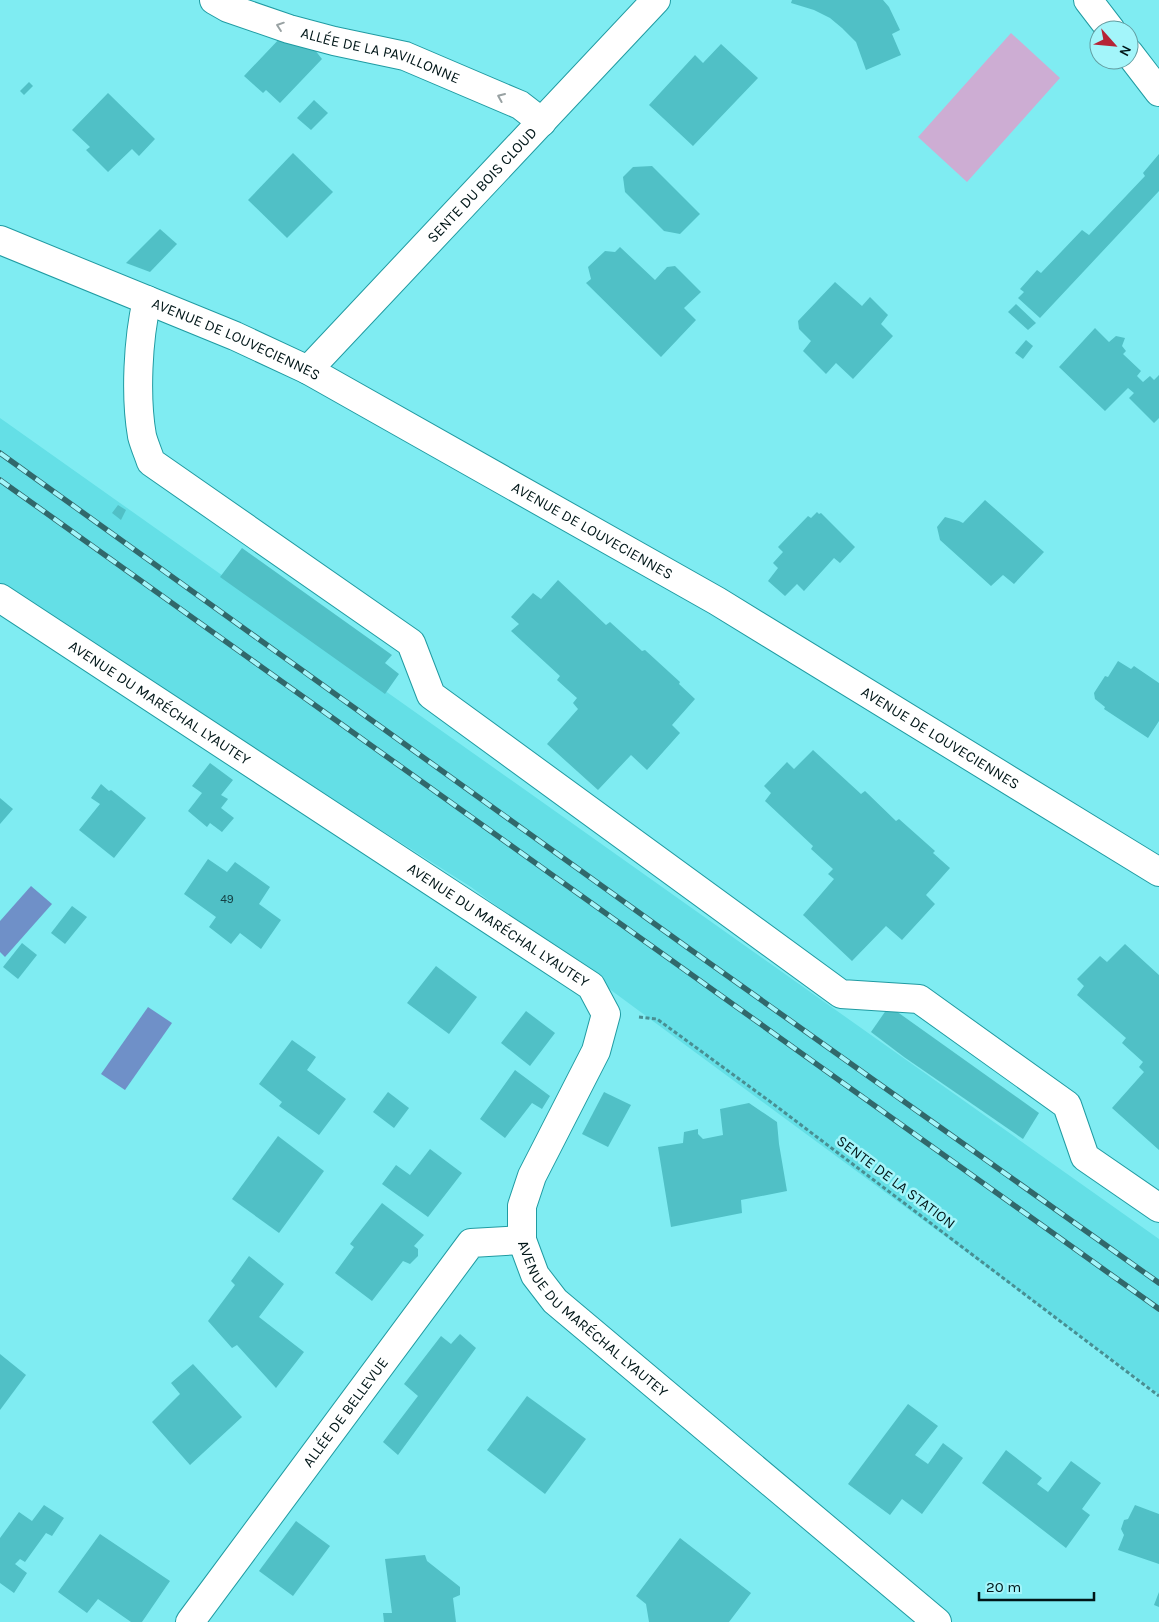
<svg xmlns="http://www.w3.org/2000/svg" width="1159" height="1622" font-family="Karla,sans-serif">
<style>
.built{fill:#64dfe6}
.green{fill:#cdadd3}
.water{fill:#6f90c8}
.building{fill:#50c0c6}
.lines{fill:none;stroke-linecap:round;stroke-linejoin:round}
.minor-casing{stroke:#209ba2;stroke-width:30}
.path{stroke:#488f93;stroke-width:3;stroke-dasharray:4 2.5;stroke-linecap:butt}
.minor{stroke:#fff;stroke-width:28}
.rail-casing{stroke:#31686b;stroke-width:5.5}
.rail{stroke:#a3f5fa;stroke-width:4;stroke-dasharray:11;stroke-linecap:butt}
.oneway{stroke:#99a2a3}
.labels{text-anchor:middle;stroke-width:5;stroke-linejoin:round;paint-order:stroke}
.number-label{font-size:12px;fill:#154044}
.street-label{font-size:15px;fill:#011618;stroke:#a3f5fa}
</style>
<rect width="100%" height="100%" fill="#7fecf2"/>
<path class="built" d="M 0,418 L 1159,1239 L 1159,1394 L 471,887 L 0,589 Z"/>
<path class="green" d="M 1011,33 L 1060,78 L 967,182 L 918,137 Z"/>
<g class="water">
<path d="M 31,886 L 52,904 L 5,957 L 0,952 L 0,921 Z"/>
<path d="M 148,1007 L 172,1023 L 125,1090 L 101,1074 Z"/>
</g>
<g class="building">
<path d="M 792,0 L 883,0 L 889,7 L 900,30 L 892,34 L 901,55 L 866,70 L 856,42 L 842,28 L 830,18 L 814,10 L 791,3 Z"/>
<path d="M 282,36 L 311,45 L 322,59 L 280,103 L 266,90 L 263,93 L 244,76 Z"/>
<path d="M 721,44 L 758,78 L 693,146 L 649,105 L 695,55 L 703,63 Z"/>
<path d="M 29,82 L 33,86 L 24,95 L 20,91 Z"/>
<path d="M 108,93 L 155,139 L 139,156 L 132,149 L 108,172 L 86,150 L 90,147 L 72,130 Z"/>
<path d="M 314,100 L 328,113 L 311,130 L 297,118 Z"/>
<path d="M 293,153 L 333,192 L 287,238 L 248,200 Z"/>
<path d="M 1159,154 L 1159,191 L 1040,318 L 1018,298 L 1024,292 L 1020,289 L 1037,270 L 1041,273 L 1082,230 L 1089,235 L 1145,176 L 1143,173 Z"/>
<path d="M 652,166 L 700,214 L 680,234 L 664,231 L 625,192 L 623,177 L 633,167 Z"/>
<path d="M 160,229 L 177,244 L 150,272 L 126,263 Z"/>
<path d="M 620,247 L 655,280 L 667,267 L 675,266 L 701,292 L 684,308 L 696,320 L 661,357 L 586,283 L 591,279 L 588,267 L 605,251 L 615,252 Z"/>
<path d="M 835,282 L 862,306 L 870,297 L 888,315 L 881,324 L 893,336 L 853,379 L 836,363 L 826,374 L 803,351 L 811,341 L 799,329 L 798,321 Z"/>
<path d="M 1016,304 L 1036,323 L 1028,330 L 1008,312 Z"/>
<path d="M 1095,328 L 1109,342 L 1116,336 L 1125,338 L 1122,346 L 1126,351 L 1123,354 L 1141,371 L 1137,376 L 1143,382 L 1150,376 L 1154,380 L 1159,375 L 1159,418 L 1154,423 L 1129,398 L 1134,393 L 1128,388 L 1105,411 L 1059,367 Z"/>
<path d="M 1026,340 L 1033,346 L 1023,359 L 1015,353 Z"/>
<path d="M 985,500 L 1044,552 L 1014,584 L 1003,575 L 991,586 L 940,540 L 937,527 L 945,517 L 959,521 L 963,523 Z"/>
<path d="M 118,505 L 126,510 L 121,520 L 112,513 Z"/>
<path d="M 817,512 L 819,514 L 821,513 L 855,547 L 840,563 L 834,558 L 804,591 L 797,584 L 785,596 L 768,581 L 778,568 L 773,563 L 783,552 L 778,547 L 808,516 L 811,518 Z"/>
<path d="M 242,548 L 392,655 L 385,663 L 399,674 L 385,694 L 220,577 Z"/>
<path d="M 558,580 L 606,625 L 610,622 L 642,651 L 645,650 L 680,682 L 679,684 L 695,699 L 672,725 L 680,733 L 647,770 L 631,755 L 598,790 L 547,744 L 578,709 L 573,703 L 577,698 L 557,680 L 560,676 L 511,631 L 519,624 L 511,617 L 533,593 L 541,599 Z"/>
<path d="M 1118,661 L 1131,669 L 1134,666 L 1159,683 L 1159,721 L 1148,738 L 1104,709 L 1105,707 L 1095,699 L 1094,693 L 1105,676 L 1108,677 Z"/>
<path d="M 813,750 L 861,794 L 865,791 L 896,821 L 899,819 L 935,851 L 933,853 L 950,868 L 926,895 L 935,904 L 902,940 L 886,926 L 852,961 L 803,915 L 834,879 L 828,874 L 833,869 L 811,849 L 813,846 L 765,801 L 771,793 L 764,786 L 787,762 L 794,769 Z"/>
<path d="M 210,763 L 233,780 L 221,795 L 228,799 L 221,808 L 234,818 L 222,832 L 210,823 L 207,827 L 188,811 L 202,793 L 192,786 Z"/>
<path d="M 101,784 L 109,791 L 111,790 L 146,818 L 114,858 L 79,830 L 100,804 L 91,798 Z"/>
<path d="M 0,798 L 13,809 L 0,824 Z"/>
<path d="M 208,859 L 227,872 L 235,862 L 270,887 L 259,904 L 281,920 L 261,949 L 240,933 L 231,944 L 209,927 L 216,917 L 184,894 Z"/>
<path d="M 72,906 L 87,917 L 65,944 L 51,933 Z"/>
<path d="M 22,943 L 37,955 L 18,979 L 3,967 Z"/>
<path d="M 1125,944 L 1159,975 L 1159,1150 L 1112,1108 L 1144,1072 L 1139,1067 L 1143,1062 L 1122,1043 L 1126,1038 L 1077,995 L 1084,986 L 1077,979 L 1100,956 L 1107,962 Z"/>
<path d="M 436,966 L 477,997 L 449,1034 L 407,1003 Z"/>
<path d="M 889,1006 L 1039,1113 L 1023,1139 L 904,1057 L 871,1032 Z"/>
<path d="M 526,1011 L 555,1033 L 530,1066 L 501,1043 Z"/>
<path d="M 292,1040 L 316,1057 L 307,1070 L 346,1099 L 319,1135 L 279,1106 L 282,1102 L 259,1084 Z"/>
<path d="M 515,1070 L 550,1096 L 542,1109 L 532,1103 L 505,1138 L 480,1119 Z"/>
<path d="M 388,1092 L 409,1108 L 394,1128 L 373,1112 Z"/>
<path d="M 604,1092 L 631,1105 L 608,1147 L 582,1134 Z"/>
<path d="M 749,1103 L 777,1122 L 779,1144 L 787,1191 L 741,1200 L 742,1213 L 671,1227 L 658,1147 L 683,1143 L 684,1132 L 698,1129 L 698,1134 L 703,1139 L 723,1135 L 720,1109 Z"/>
<path d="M 278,1136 L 324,1171 L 279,1233 L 232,1199 Z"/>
<path d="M 430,1149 L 462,1173 L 428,1217 L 382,1184 L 396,1165 L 410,1175 Z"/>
<path d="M 382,1203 L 424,1235 L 414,1246 L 418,1249 L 418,1256 L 410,1264 L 403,1261 L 372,1301 L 335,1273 L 354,1247 L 350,1244 Z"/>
<path d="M 249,1256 L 284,1284 L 259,1317 L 304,1352 L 276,1388 L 237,1345 L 232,1348 L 208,1321 L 235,1285 L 231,1281 Z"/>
<path d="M 460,1334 L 476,1348 L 398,1455 L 383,1442 L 418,1396 L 404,1384 L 441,1336 L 451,1344 Z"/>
<path d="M 0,1354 L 26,1375 L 0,1410 Z"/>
<path d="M 193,1364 L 242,1417 L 190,1465 L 152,1422 L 180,1394 L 171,1383 Z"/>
<path d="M 527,1396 L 586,1439 L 545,1494 L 487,1450 Z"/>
<path d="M 908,1404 L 938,1426 L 915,1455 L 928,1464 L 943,1443 L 963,1458 L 922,1514 L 902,1499 L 890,1515 L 848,1484 Z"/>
<path d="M 1006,1450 L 1042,1478 L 1037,1484 L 1048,1492 L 1071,1461 L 1101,1483 L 1082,1509 L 1090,1515 L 1066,1548 L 982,1483 Z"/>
<path d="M 44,1505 L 64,1518 L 52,1536 L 46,1533 L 25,1562 L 20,1559 L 15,1564 L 27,1573 L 14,1593 L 0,1583 L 0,1538 L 19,1512 L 32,1521 Z"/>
<path d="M 1135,1505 L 1159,1514 L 1159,1564 L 1118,1550 L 1124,1535 L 1121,1529 L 1124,1520 L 1128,1519 Z"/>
<path d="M 296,1521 L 330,1546 L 293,1596 L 259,1571 Z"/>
<path d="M 100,1534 L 170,1581 L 142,1622 L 131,1622 L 98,1599 L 87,1613 L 58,1592 Z"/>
<path d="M 680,1538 L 751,1593 L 729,1622 L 649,1622 L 646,1604 L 636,1596 Z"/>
<path d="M 425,1555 L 427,1561 L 460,1587 L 460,1595 L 453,1598 L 456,1622 L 384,1622 L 383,1613 L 392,1613 L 385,1559 Z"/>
<path d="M 1159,1592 L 1159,1607 L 1154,1605 Z"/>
</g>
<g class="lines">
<defs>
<g id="minor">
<path id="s1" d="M 214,0 L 228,8 L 289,29 L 334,41 L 405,56 L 520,105 L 542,122"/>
<path d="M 1088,0 L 1111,30"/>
<path d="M 1129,53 L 1159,92"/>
<path id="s2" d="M 0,240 L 235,336 L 308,370 L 717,601 L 1159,872"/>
<path d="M 147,300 C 138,339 135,396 142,436 C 144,444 148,453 151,462 L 411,643 L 431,695 L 841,994 L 919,999 L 1067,1105 L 1085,1157 L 1159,1208"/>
<path id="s3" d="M 308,370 L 656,0"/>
<path id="s4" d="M 0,598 L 591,986 L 606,1014 L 596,1051 L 532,1176 L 522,1206 L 522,1240 L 535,1275 L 555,1301 L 937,1622"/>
<path id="s5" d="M 190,1622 L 471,1243 L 522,1240"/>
</g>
</defs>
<use href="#minor" class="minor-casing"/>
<path class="path" d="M 639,1017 L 657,1019 L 772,1103 L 1159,1396"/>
<use href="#minor" class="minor"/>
<defs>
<g id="rail">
<path d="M 0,453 L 691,950 L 1159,1283"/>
<path d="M 0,480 L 1159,1309"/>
</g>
</defs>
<use href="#rail" class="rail-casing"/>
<use href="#rail" class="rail"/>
</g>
<defs><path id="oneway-chevron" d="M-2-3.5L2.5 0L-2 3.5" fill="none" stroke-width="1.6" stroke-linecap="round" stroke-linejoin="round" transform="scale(1.25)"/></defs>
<g class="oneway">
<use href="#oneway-chevron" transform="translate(280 26) rotate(-161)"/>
<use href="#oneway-chevron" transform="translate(501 97) rotate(-157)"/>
</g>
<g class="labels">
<g class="number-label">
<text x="227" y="903">49</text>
</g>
<g class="street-label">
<text dy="5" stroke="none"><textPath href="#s1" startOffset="176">ALLÉE DE LA PAVILLONNE</textPath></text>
<text dy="5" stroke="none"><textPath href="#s3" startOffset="254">SENTE DU BOIS CLOUD</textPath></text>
<text dy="5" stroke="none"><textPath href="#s2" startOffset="256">AVENUE DE LOUVECIENNES</textPath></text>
<text dy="5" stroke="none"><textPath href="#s2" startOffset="661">AVENUE DE LOUVECIENNES</textPath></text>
<text dy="5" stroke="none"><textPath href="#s4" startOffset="191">AVENUE DU MARÉCHAL LYAUTEY</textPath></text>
<text dy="5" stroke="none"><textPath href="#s2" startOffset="1066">AVENUE DE LOUVECIENNES</textPath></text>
<text dy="5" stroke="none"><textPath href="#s4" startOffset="596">AVENUE DU MARÉCHAL LYAUTEY</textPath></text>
<text transform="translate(896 1182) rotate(37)" y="5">SENTE DE LA STATION</text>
<text dy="5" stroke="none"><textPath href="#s4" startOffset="1091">AVENUE DU MARÉCHAL LYAUTEY</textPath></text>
<text dy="5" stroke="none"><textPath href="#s5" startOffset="261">ALLÉE DE BELLEVUE</textPath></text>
</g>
</g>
<g transform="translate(1114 45) rotate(117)"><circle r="24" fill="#a3f5fa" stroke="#629ca0"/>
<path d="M0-4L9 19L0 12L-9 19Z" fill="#b62436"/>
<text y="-8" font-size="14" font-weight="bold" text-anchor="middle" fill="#011618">N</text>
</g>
<path d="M979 1592v8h115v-8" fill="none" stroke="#011618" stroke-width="2.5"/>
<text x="986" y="1592" font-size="15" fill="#011618" stroke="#a3f5fa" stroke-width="4" paint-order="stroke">20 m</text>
</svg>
